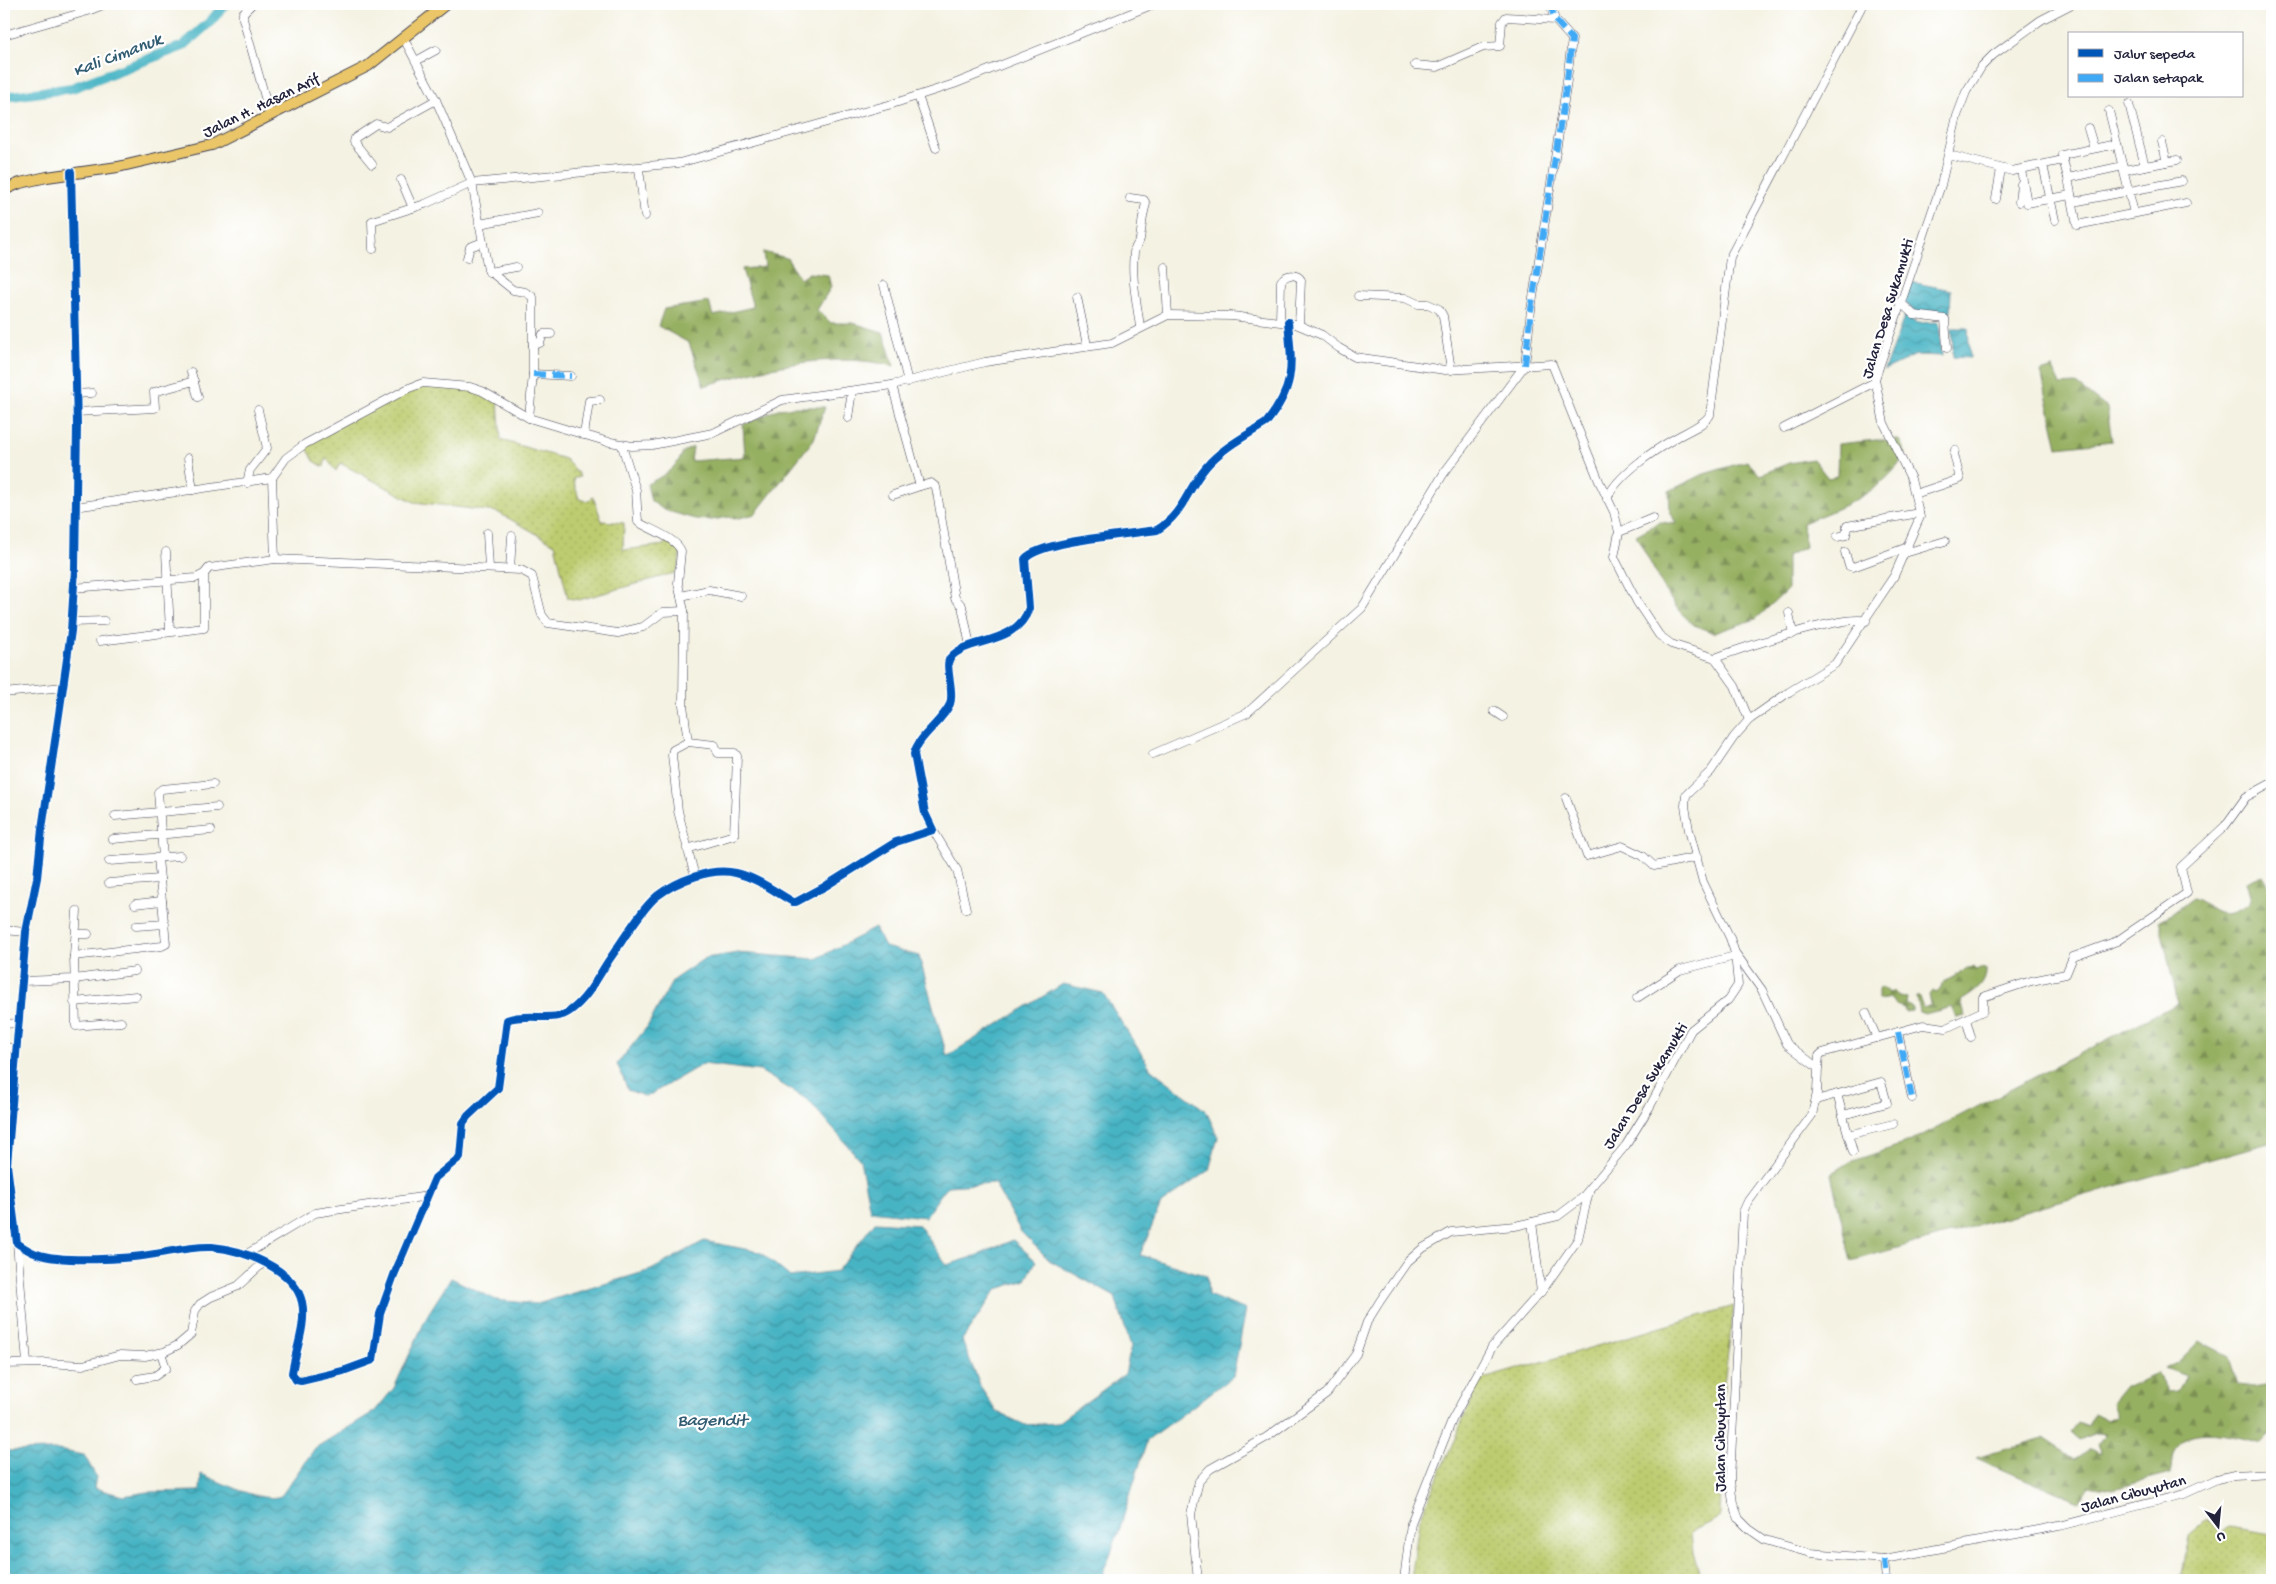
<svg xmlns="http://www.w3.org/2000/svg" width="2276" height="1584" font-family="'Gochi Hand',sans-serif">
<style>
.grass{fill:url(#grass-dots);stroke:#707755}
.forest{fill:url(#forest-firs);stroke:#5c694e}
.water{fill:url(#water-waves);stroke:#346b80}
.lines{fill:none;stroke-linecap:round;stroke-linejoin:round}
.river{stroke:#47b4c4;stroke-width:10}
.minor-casing{stroke:#424154;stroke-width:9}
.major-casing{stroke:#424154;stroke-width:12}
.minor{stroke:#fff;stroke-width:8}
.major{stroke:#eac669;stroke-width:10}
.quiet{stroke:#3fa9f5;stroke-width:6;stroke-dasharray:12 6;stroke-linecap:butt}
.cycleway-casing{stroke:#fff;stroke-width:11}
.cycleway{stroke:#0057b8;stroke-width:8}
.labels{text-anchor:middle;stroke-width:4.5;stroke-linejoin:round;paint-order:stroke}
.street-label{font-size:16px;fill:#22223b;stroke:#fff}
.water-label{font-size:18px;font-style:italic;fill:#315c72;stroke:#fff}
</style>
<defs>
<pattern id="grass-dots" width="8" height="8" patternUnits="userSpaceOnUse" patternTransform="scale(1.25)"><rect width="8" height="8" fill="#bdcc6f"/><path d="M2 2h.1M6 6h.1" fill="none" stroke="#a2af61" stroke-width="1.8" stroke-linecap="round"/></pattern>
<pattern id="forest-firs" width="22" height="20" patternUnits="userSpaceOnUse" patternTransform="scale(1.25)"><rect width="22" height="20" fill="#96b062"/><path d="M5 1l3.5 6h-7zM16 11l3.5 6h-7z" fill="#7a8f52"/></pattern>
<pattern id="water-waves" width="16" height="10" patternUnits="userSpaceOnUse" patternTransform="scale(1.25)"><rect width="16" height="10" fill="#47b4c4"/><path d="M0 5q4-4 8 0t8 0" fill="none" stroke="#3b92a0"/></pattern>
</defs>
<rect width="100%" height="100%" fill="#fff"/>
<filter id="ink" filterUnits="userSpaceOnUse"><feTurbulence type="fractalNoise" baseFrequency=".02" numOctaves="2"/><feDisplacementMap in="SourceGraphic" scale="10" xChannelSelector="R" yChannelSelector="G"/><feConvolveMatrix kernelMatrix="1 2 1 2 8 2 1 2 1" color-interpolation-filters="sRGB"/></filter>
<filter id="wash" filterUnits="userSpaceOnUse"><feTurbulence type="fractalNoise" baseFrequency=".0096" numOctaves="4" result="noise"/><feDisplacementMap in="SourceGraphic" scale="20" xChannelSelector="R" yChannelSelector="G"/><feGaussianBlur stdDeviation="1.12" result="paint"/><feColorMatrix in="noise" values="0 0 0 0 0 0 0 0 0 0 0 0 0 0 0 0 0 1.4 0 .05"/><feComposite in="paint" operator="in"/></filter>
<g filter="url(#wash)">
<rect width="100%" height="100%" fill="#f4f2e2"/>
<g class="grass">
<path d="M 418,384 L 470,387 L 498,400 L 501,440 L 565,459 L 580,476 L 573,479 L 579,499 L 588,501 L 593,497 L 602,521 L 624,523 L 623,550 L 664,545 L 667,539 L 681,549 L 678,572 L 579,600 L 568,598 L 555,544 L 497,512 L 414,502 L 340,463 L 336,471 L 326,458 L 324,467 L 314,461 L 305,444 Z"/>
<path d="M 1734,1306 L 1724,1384 L 1720,1517 L 1691,1532 L 1693,1553 L 1702,1580 L 1411,1580 L 1419,1521 L 1480,1380 Z"/>
<path d="M 2207,1521 L 2221,1533 L 2231,1527 L 2272,1534 L 2272,1580 L 2181,1580 L 2189,1536 Z"/>
</g>
<g class="forest">
<path d="M 763,252 L 787,258 L 800,279 L 809,273 L 828,275 L 831,287 L 817,310 L 831,323 L 853,323 L 883,332 L 894,366 C 829,351 767,367 704,386 L 689,343 L 658,326 L 664,309 L 709,302 L 713,316 L 753,307 L 742,269 L 765,267 Z"/>
<path d="M 2053,368 L 2060,385 L 2076,384 L 2107,408 L 2112,441 L 2058,447 L 2041,372 Z"/>
<path d="M 796,407 L 825,407 L 814,439 L 755,514 L 735,519 L 728,517 L 712,520 L 695,519 L 664,510 L 651,501 L 647,484 C 662,477 677,468 683,452 L 693,447 L 691,461 L 745,457 L 743,425 L 778,409 Z"/>
<path d="M 1876,440 L 1899,440 L 1906,454 C 1882,493 1843,507 1802,523 L 1805,547 L 1787,556 L 1787,590 L 1756,619 L 1714,633 L 1694,625 L 1680,612 L 1665,591 L 1636,535 L 1660,522 L 1676,524 L 1670,511 L 1669,491 L 1704,474 L 1747,461 L 1760,475 L 1789,463 L 1813,459 L 1828,478 L 1837,476 L 1838,444 Z"/>
<path d="M 2263,875 L 2271,889 L 2272,900 L 2272,1142 L 1851,1261 L 1831,1174 L 1850,1162 L 1909,1142 L 2178,1003 L 2159,920 L 2170,915 L 2193,898 C 2209,903 2215,918 2234,911 C 2241,908 2247,906 2251,900 L 2246,882 Z"/>
<path d="M 1973,966 L 1977,970 L 1979,968 L 1986,969 C 1987,986 1973,993 1961,1001 L 1965,1016 L 1957,1018 L 1952,1007 L 1925,1014 L 1919,1012 L 1916,997 L 1919,997 L 1923,1008 L 1931,1005 L 1929,995 L 1932,991 L 1937,993 L 1944,982 Z"/>
<path d="M 1881,987 L 1889,993 L 1894,991 L 1897,995 L 1907,998 L 1906,1003 L 1912,1007 L 1912,1011 L 1905,1012 L 1904,1008 L 1896,1005 L 1891,998 L 1878,1000 L 1878,990 Z"/>
<path d="M 2199,1341 L 2229,1356 L 2238,1385 L 2253,1387 L 2272,1384 L 2272,1432 L 2261,1443 C 2238,1437 2186,1421 2174,1451 C 2171,1457 2172,1467 2170,1474 L 2112,1489 L 2089,1485 L 2078,1502 L 1976,1458 L 2043,1438 L 2075,1459 L 2091,1449 L 2101,1454 L 2099,1443 L 2106,1434 L 2097,1433 L 2079,1440 L 2070,1432 L 2077,1423 L 2087,1427 L 2093,1413 L 2107,1420 L 2116,1418 L 2111,1404 L 2125,1387 L 2157,1373 L 2168,1392 L 2178,1391 L 2186,1376 L 2165,1368 L 2180,1360 Z"/>
</g>
<g class="water">
<path d="M 1911,282 L 1951,290 L 1950,314 L 1942,313 L 1919,317 L 1904,302 Z"/>
<path d="M 1905,315 L 1918,323 L 1939,322 L 1942,356 L 1916,355 L 1884,370 Z"/>
<path d="M 1952,328 L 1968,328 L 1970,358 L 1953,357 Z"/>
<path d="M 875,928 L 885,947 L 919,956 L 947,1056 L 1063,984 L 1103,993 L 1151,1069 L 1206,1111 L 1218,1137 L 1209,1170 L 1161,1204 L 1140,1255 L 1207,1276 L 1208,1295 L 1246,1310 L 1233,1376 L 1147,1441 L 1118,1534 L 1101,1578 L 1091,1580 L 4,1580 L 4,1451 L 58,1450 L 84,1455 L 96,1476 L 94,1488 L 123,1496 L 148,1492 L 200,1491 L 201,1474 C 220,1481 261,1504 281,1496 L 315,1448 L 375,1411 L 394,1388 L 428,1314 L 451,1278 L 496,1300 L 537,1304 L 651,1270 L 704,1241 L 760,1252 L 790,1277 L 837,1271 L 875,1222 L 919,1225 L 947,1265 L 976,1256 L 1013,1240 L 1036,1261 L 1026,1280 L 997,1289 L 962,1340 L 981,1388 L 997,1412 L 1025,1425 L 1057,1423 L 1125,1374 L 1131,1346 L 1115,1297 L 1049,1260 L 1021,1232 L 994,1183 L 947,1186 L 925,1217 L 870,1211 L 860,1160 L 808,1100 L 760,1071 L 703,1064 L 646,1097 L 628,1090 L 617,1064 L 647,1027 L 673,980 L 705,958 L 738,953 L 816,959 Z"/>
</g>
<g class="lines">
<path class="river" d="M 4,97 L 72,88 L 183,46 L 211,21 L 225,4"/>
</g>
</g>
<g filter="url(#ink)">
<g class="lines">
<defs>
<g id="minor">
<path d="M 252,4 L 243,13 L 243,19 L 270,115"/>
<path d="M 314,4 L 315,4"/>
<path d="M 4,35 L 88,11 L 105,4"/>
<path d="M 404,39 L 436,100 L 472,183 L 679,163 L 892,104 L 954,84 L 1154,4"/>
<path d="M 416,61 L 436,50"/>
<path d="M 1415,65 L 1437,67 L 1483,47 L 1500,46 L 1502,22 L 1506,17 L 1555,20"/>
<path d="M 918,96 L 936,148"/>
<path d="M 2129,104 L 2145,166"/>
<path d="M 2109,111 L 2134,213"/>
<path d="M 2088,128 L 2094,148"/>
<path d="M 2162,142 L 2167,162"/>
<path d="M 1949,155 L 2012,171 L 2063,160 L 2068,178 L 2123,166"/>
<path d="M 2063,160 L 2062,155 L 2117,144"/>
<path d="M 372,164 L 354,142 L 355,138 L 376,124 L 387,127 L 436,100"/>
<path d="M 2043,165 L 2055,220"/>
<path d="M 639,169 L 645,216"/>
<path d="M 2021,170 L 2027,203 L 2071,195"/>
<path d="M 2124,170 L 2177,160"/>
<path d="M 71,172 L 77,425 L 75,569 L 71,631 L 63,687 L 42,829 L 37,878 L 26,932 L 7,1165 L 17,1243 C 23,1247 30,1252 37,1254 C 63,1263 128,1259 155,1254 C 173,1251 193,1246 212,1247 C 243,1250 294,1268 302,1302 C 307,1324 295,1352 292,1373 L 296,1380 L 301,1381 L 343,1371 L 373,1360 L 380,1314 L 394,1275 L 435,1178 L 460,1157 L 463,1123 L 468,1116 L 498,1088 L 507,1020 C 527,1012 555,1023 570,1011 C 588,998 597,978 609,960 C 622,942 641,909 657,896 C 677,881 711,867 736,873 C 757,878 774,891 793,902 L 796,902 L 824,887 L 896,842 L 933,830 L 925,813 L 914,754 C 918,736 943,721 950,704 C 955,691 944,666 950,658 C 967,637 1017,646 1029,608 L 1025,559 C 1039,541 1131,534 1157,530 C 1184,513 1187,489 1206,467 C 1222,448 1246,436 1266,423 C 1296,386 1292,366 1288,322"/>
<path d="M 2068,178 L 2077,225 L 2186,203"/>
<path d="M 401,180 L 413,208"/>
<path d="M 1130,198 L 1144,200 L 1146,204 C 1142,216 1142,227 1140,239 C 1139,244 1134,247 1134,253 C 1131,278 1137,303 1140,327"/>
<path d="M 1996,199 L 2001,169"/>
<path d="M 2019,202 L 2021,184"/>
<path d="M 2073,202 L 2182,181"/>
<path d="M 479,224 L 538,213"/>
<path d="M 373,249 L 372,221 L 425,204 L 472,183 L 488,270 L 513,290 L 525,292 L 533,297 L 533,374 L 529,418"/>
<path d="M 467,258 L 470,247 L 483,242"/>
<path d="M 1165,267 L 1168,315"/>
<path d="M 489,272 L 516,267"/>
<path d="M 884,285 L 908,382"/>
<path d="M 1358,296 L 1405,298 L 1418,304 L 1428,304 L 1439,309 L 1443,316 L 1451,370"/>
<path d="M 1077,297 L 1087,345"/>
<path d="M 1900,302 L 1914,315 L 1945,319 L 1947,348"/>
<path d="M 1280,321 L 1281,281 C 1286,274 1297,273 1301,280 L 1299,325"/>
<path d="M 533,345 L 540,343 L 543,334 L 551,334"/>
<path d="M 191,372 L 198,397"/>
<path d="M 533,374 L 571,376"/>
<path d="M 892,385 L 919,483 L 920,486 L 931,483 L 936,487 L 955,598 L 962,606 L 970,646"/>
<path d="M 75,394 L 92,393"/>
<path d="M 76,412 L 155,408 L 154,392 L 194,381"/>
<path d="M 848,418 L 852,391"/>
<path d="M 1784,428 L 1875,382"/>
<path d="M 584,435 L 589,401 L 600,400"/>
<path d="M 622,446 L 636,490 L 638,522 C 649,529 676,538 681,551 L 678,583 L 684,611 L 683,705 L 688,742 L 673,750 L 672,755 L 678,811 L 695,877"/>
<path d="M 188,458 L 193,490"/>
<path d="M 272,478 L 275,559"/>
<path d="M 247,483 L 250,470 L 267,448 L 258,410"/>
<path d="M 1915,494 L 1960,479 L 1954,454 L 1955,450"/>
<path d="M 893,495 L 920,486"/>
<path d="M 1607,499 C 1616,476 1653,451 1674,439 C 1685,432 1703,426 1710,415 L 1730,257 L 1863,4"/>
<path d="M 75,507 L 272,478 L 286,458 L 305,444 L 409,388 L 423,383 L 470,387 L 482,391 L 529,418 L 605,441 L 632,446 L 652,445 L 713,433 L 782,400 L 892,385 L 985,362 L 1112,343 L 1168,315 L 1232,316 L 1296,324 L 1322,335 L 1339,348 L 1355,357 L 1445,370 L 1552,364 L 1599,481 L 1614,512 L 1619,532 L 1614,557 L 1637,602 L 1659,635 L 1671,644 L 1715,658 L 1735,686 L 1749,720"/>
<path d="M 1619,532 L 1653,518"/>
<path d="M 487,533 L 489,568"/>
<path d="M 1837,537 L 1846,535 L 1847,526 L 1919,513"/>
<path d="M 166,552 L 170,631"/>
<path d="M 1845,552 L 1849,566 L 1853,567 L 1908,547"/>
<path d="M 1905,553 L 1945,541"/>
<path d="M 510,569 L 512,536"/>
<path d="M 73,588 L 196,578 L 204,574"/>
<path d="M 681,596 L 709,590 L 741,596"/>
<path d="M 1789,613 L 1793,634"/>
<path d="M 71,622 L 104,621"/>
<path d="M 100,641 L 204,628 L 204,574 L 209,568 L 275,559 L 521,570 L 532,576 L 542,615 L 548,623 L 618,633 L 643,627 L 663,612 L 684,611"/>
<path d="M 1715,658 C 1739,649 1844,614 1866,621"/>
<path d="M 4,693 L 63,687"/>
<path d="M 1494,711 L 1503,717"/>
<path d="M 1153,754 L 1247,713 L 1362,608 L 1444,473 L 1525,365 L 1531,310 L 1566,88 L 1572,39 L 1555,20 L 1550,4"/>
<path d="M 1566,798 L 1587,856 L 1622,846 L 1643,856 L 1654,866 L 1697,857"/>
<path d="M 115,816 L 217,807"/>
<path d="M 933,830 L 957,870 L 966,909"/>
<path d="M 113,839 L 211,830"/>
<path d="M 687,849 L 734,835 L 737,756 L 735,753 L 718,753 L 715,745 L 688,742"/>
<path d="M 163,857 L 158,792 L 162,789 L 213,784"/>
<path d="M 109,861 L 180,856"/>
<path d="M 109,883 L 160,879"/>
<path d="M 135,904 L 162,901"/>
<path d="M 77,911 L 74,956 L 76,1026 L 121,1022"/>
<path d="M 136,926 L 165,924"/>
<path d="M 4,930 L 26,932"/>
<path d="M 76,934 L 88,934"/>
<path d="M 1736,954 L 1762,990 L 1787,1044 L 1818,1068 L 1817,1093 L 1812,1115 L 1748,1201 L 1743,1212 L 1730,1481 L 1733,1503 L 1739,1519 L 1749,1529 L 1765,1540 L 1810,1553 L 1884,1559 L 2059,1526 L 2184,1494 L 2217,1479 L 2234,1475 L 2272,1473"/>
<path d="M 74,956 L 162,946 L 166,944 L 158,858"/>
<path d="M 23,981 L 74,979 L 135,971"/>
<path d="M 1637,998 L 1680,970 L 1735,956"/>
<path d="M 74,1002 L 136,996"/>
<path d="M 1866,1013 L 1877,1038"/>
<path d="M 1966,1019 L 1971,1037"/>
<path d="M 4,1024 L 19,1023"/>
<path d="M 1898,1032 L 1912,1098"/>
<path d="M 4,1048 L 17,1048"/>
<path d="M 1818,1068 L 1819,1056 L 1822,1053 L 1923,1025 L 1946,1028 L 1983,1011 L 1983,997 L 2031,981 L 2066,974 L 2073,957 L 2117,941 L 2187,893 L 2181,867 L 2225,826 L 2246,797 L 2272,783"/>
<path d="M 1837,1094 L 1853,1152"/>
<path d="M 1816,1100 L 1881,1082 L 1887,1103 L 1843,1115"/>
<path d="M 1848,1135 L 1893,1124"/>
<path d="M 1532,1222 L 1541,1292"/>
<path d="M 17,1243 L 27,1363"/>
<path d="M 245,1255 L 315,1213 L 428,1196"/>
<path d="M 4,1364 L 46,1363 L 83,1365 L 120,1355 L 145,1356 L 164,1352 L 178,1345 L 191,1334 L 195,1311 L 200,1304 L 211,1297 L 238,1286 L 263,1263"/>
<path d="M 137,1379 L 155,1376 L 166,1368 L 161,1353"/>
<path d="M 1884,1559 L 1886,1580"/>
<path d="M 1198,1580 L 1191,1514 L 1199,1481 L 1210,1469 L 1267,1437 L 1327,1393 L 1356,1354 L 1367,1322 L 1380,1301 L 1407,1262 L 1423,1248 L 1451,1232 L 1515,1226 L 1558,1216 L 1582,1198 L 1626,1145 L 1649,1108 L 1691,1030 L 1728,1000 L 1738,985 L 1735,953 L 1730,938 L 1703,882 L 1689,830 L 1685,806 L 1686,795 L 1711,771 L 1734,737 L 1749,720 L 1789,692 L 1835,664 L 1894,576 L 1920,517 L 1911,479 L 1884,423 L 1875,379 L 1941,185 L 1957,116 L 1966,92 L 1982,66 L 1993,55 L 2041,20 L 2072,4"/>
<path d="M 1404,1580 L 1411,1523 L 1452,1420 L 1492,1347 L 1544,1288 L 1578,1239 L 1589,1191"/>
</g>
<path id="major" d="M 4,190 L 20,183 L 47,177 L 118,167 L 212,145 L 368,66 L 446,4"/>
</defs>
<use href="#minor" class="minor-casing"/>
<use href="#major" class="major-casing"/>
<use href="#minor" class="minor"/>
<use href="#major" class="major"/>
<g class="quiet">
<path d="M 1525,365 L 1531,310 L 1566,88 L 1572,39 L 1555,20 L 1550,4"/>
<path d="M 533,374 L 571,376"/>
<path d="M 1898,1032 L 1912,1098"/>
<path d="M 1884,1559 L 1886,1580"/>
</g>
<defs>
<path id="cycleway" d="M 71,172 L 77,425 L 75,569 L 71,631 L 63,687 L 42,829 L 37,878 L 26,932 L 7,1165 L 17,1243 C 23,1247 30,1252 37,1254 C 63,1263 128,1259 155,1254 C 173,1251 193,1246 212,1247 C 243,1250 294,1268 302,1302 C 307,1324 295,1352 292,1373 L 296,1380 L 301,1381 L 343,1371 L 373,1360 L 380,1314 L 394,1275 L 435,1178 L 460,1157 L 463,1123 L 468,1116 L 498,1088 L 507,1020 C 527,1012 555,1023 570,1011 C 588,998 597,978 609,960 C 622,942 641,909 657,896 C 677,881 711,867 736,873 C 757,878 774,891 793,902 L 796,902 L 824,887 L 896,842 L 933,830 L 925,813 L 914,754 C 918,736 943,721 950,704 C 955,691 944,666 950,658 C 967,637 1017,646 1029,608 L 1025,559 C 1039,541 1131,534 1157,530 C 1184,513 1187,489 1206,467 C 1222,448 1246,436 1266,423 C 1296,386 1292,366 1288,322"/>
</defs>
<use href="#cycleway" class="cycleway-casing"/>
<use href="#cycleway" class="cycleway"/>
</g>
</g>
<g class="labels">
<g class="street-label">
<text transform="translate(260 104) rotate(-26)" y="6">Jalan H. Hasan Arif</text>
<text transform="translate(1886 308) rotate(-73)" y="6">Jalan Desa Sukamukti</text>
<text transform="translate(1644 1085) rotate(-58)" y="6">Jalan Desa Sukamukti</text>
<text transform="translate(1719 1438) rotate(-90)" y="6">Jalan Cibuyutan</text>
<text transform="translate(2133 1492) rotate(-15)" y="6">Jalan Cibuyutan</text>
</g>
<g class="water-label">
<text transform="translate(117 54) rotate(-21)" y="6">Kali Cimanuk</text>
<text x="712" y="1425">Bagendit</text>
</g>
</g>
<rect width="2276" height="1584" fill="none" stroke="#fff" stroke-width="20"/>
<rect x="2068" y="32" width="175" height="65" fill="#ffffff" stroke="#a7a7b1"/>
<rect x="2078" y="49" width="25" height="8" fill="#0057b8" stroke="#a7a7b1"/>
<text x="2114" y="58" font-size="15" fill="#22223b">Jalur sepeda</text>
<rect x="2078" y="74" width="25" height="8" fill="#3fa9f5" stroke="#a7a7b1"/>
<text x="2114" y="82" font-size="15" fill="#22223b">Jalan setapak</text>
<g transform="translate(2218 1526) rotate(164)" stroke="#ffffff" stroke-width="4" paint-order="stroke">
<path d="M0-4L9 19L0 12L-9 19Z" fill="#22223b"/>
<text y="-8" font-size="14" font-weight="bold" text-anchor="middle" fill="#22223b">U</text>
</g>
</svg>
